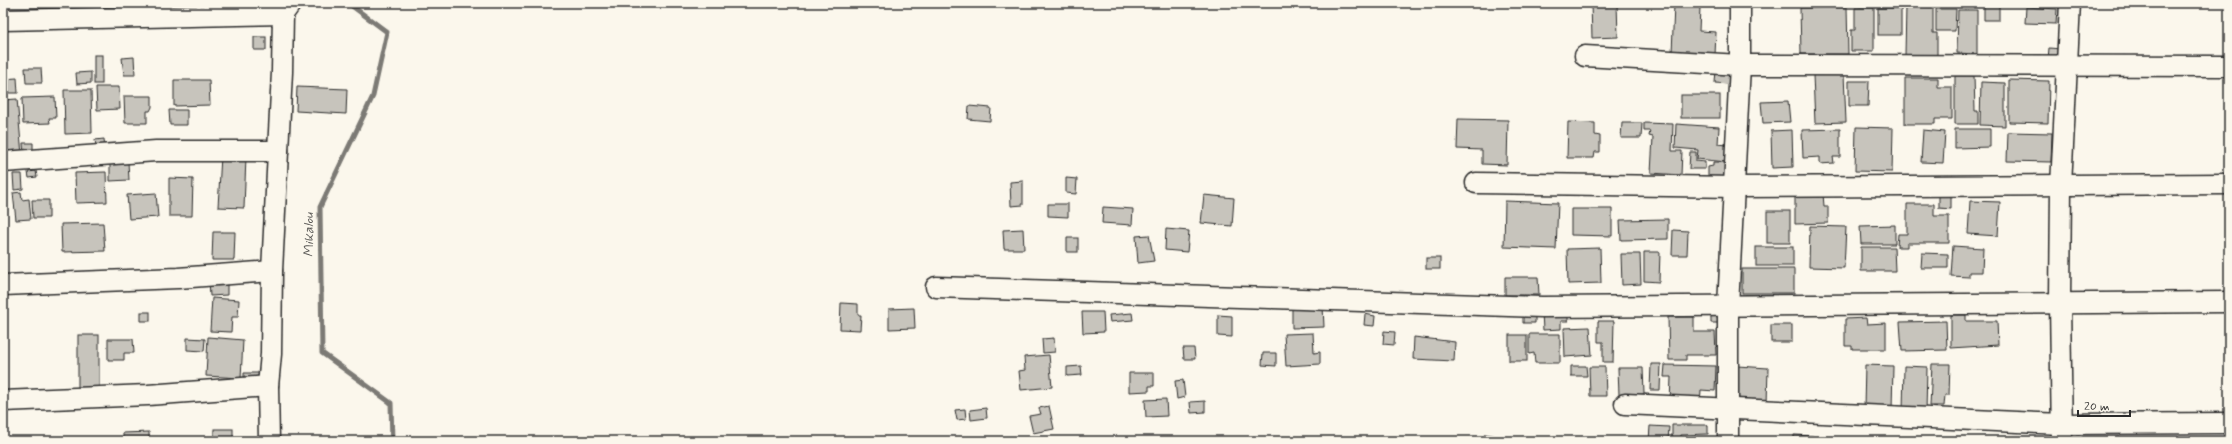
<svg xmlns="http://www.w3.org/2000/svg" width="2232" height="444" font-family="Mynerve,sans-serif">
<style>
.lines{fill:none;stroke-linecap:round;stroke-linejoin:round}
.stream{stroke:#7b7a75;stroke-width:5}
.building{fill:#c7c4bc;stroke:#2b2b2b}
.minor-casing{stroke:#2b2b2b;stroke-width:23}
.minor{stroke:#fbf7ec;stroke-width:20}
.labels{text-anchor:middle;stroke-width:3;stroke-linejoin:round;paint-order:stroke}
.water-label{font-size:14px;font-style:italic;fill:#5a5956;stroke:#fbf7ec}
</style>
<rect width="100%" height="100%" fill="#fbf7ec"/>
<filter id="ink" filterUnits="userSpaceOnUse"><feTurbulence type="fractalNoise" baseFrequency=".025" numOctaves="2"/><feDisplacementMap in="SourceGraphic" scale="8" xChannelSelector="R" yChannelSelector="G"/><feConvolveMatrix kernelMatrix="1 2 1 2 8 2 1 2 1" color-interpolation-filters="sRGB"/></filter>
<g filter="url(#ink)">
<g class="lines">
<path class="stream" d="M 348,3 L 387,32 L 373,96 L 320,207 L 322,353 L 391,403 L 392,441"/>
</g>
<g class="building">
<path d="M 1591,3 L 1617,3 L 1618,37 L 1592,38 Z"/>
<rect x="1807" y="3" width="42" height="2"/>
<path d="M 1859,3 L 1886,3 L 1887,5 L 1859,6 Z"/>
<rect x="1933" y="3" width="22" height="2"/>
<path d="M 1959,3 L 2002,3 L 2002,5 L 1999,5 L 1999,20 L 1984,20 L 1984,5 L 1959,5 Z"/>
<path d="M 1674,5 L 1700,7 L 1699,31 L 1716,32 L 1715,55 L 1672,53 Z"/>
<path d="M 1906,6 L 1933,7 L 1933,33 L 1937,33 L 1937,55 L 1905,55 Z"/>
<path d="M 1847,7 L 1848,54 L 1801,54 L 1800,8 Z"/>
<path d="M 2026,7 L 2057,9 L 2056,24 L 2025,23 Z"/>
<path d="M 1855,8 L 1874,8 L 1874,51 L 1851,51 L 1851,30 L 1855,30 Z"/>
<rect x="1878" y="8" width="23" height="27"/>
<path d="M 1936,9 L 1956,9 L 1955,31 L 1936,31 Z"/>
<path d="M 1958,10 L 1977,10 L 1977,54 L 1957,53 Z"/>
<rect x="254" y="37" width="12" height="13"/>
<path d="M 2049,48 L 2061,49 L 2060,60 L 2048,59 Z"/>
<rect x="94" y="55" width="8" height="29"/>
<path d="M 134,57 L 135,75 L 124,75 L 122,58 Z"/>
<path d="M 25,68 L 41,68 L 42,83 L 26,83 Z"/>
<path d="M 1716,70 L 1730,71 L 1729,84 L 1715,83 Z"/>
<path d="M 91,72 L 91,83 L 77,84 L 76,73 Z"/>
<path d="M 1844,74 L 1846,122 L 1815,123 L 1813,75 Z"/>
<path d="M 1955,76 L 1974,76 L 1975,111 L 1978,111 L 1978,124 L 1955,124 Z"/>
<path d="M 17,78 L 18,93 L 3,93 L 3,79 Z"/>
<path d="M 1905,78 L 1938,78 L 1938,87 L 1952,87 L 1952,119 L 1935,119 L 1935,124 L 1905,124 Z"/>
<path d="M 174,80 L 209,80 L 210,105 L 174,106 Z"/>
<path d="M 2009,80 L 2049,81 L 2048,123 L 2009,122 Z"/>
<path d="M 1849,81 L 1869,81 L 1868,106 L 1849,106 Z"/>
<path d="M 1981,82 L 2005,83 L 2005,126 L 1980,125 Z"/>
<path d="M 96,87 L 119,87 L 120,109 L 97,110 Z"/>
<path d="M 297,87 L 347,89 L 346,114 L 296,111 Z"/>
<path d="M 64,90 L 91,90 L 92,133 L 65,134 Z"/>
<rect x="1681" y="95" width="39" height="23"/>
<path d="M 124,96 L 152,96 L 152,107 L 150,111 L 147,111 L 147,123 L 125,123 Z"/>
<path d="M 55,97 L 56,118 L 49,118 L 50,123 L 23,124 L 22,98 Z"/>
<path d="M 17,99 L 22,155 L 3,156 L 3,100 Z"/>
<path d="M 1788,101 L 1790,122 L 1763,123 L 1761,102 Z"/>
<path d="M 969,106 L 991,108 L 990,121 L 968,119 Z"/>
<path d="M 169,110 L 187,110 L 187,125 L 170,125 Z"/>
<path d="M 1458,119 L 1508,120 L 1507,165 L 1482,164 L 1482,150 L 1457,149 Z"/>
<path d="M 1568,122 L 1595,123 L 1595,135 L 1600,136 L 1600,152 L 1595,152 L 1594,158 L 1567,158 Z"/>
<path d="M 1622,123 L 1642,123 L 1641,138 L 1621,138 Z"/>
<path d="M 1644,123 L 1673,124 L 1672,151 L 1682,151 L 1681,175 L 1651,173 L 1653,137 L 1649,136 L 1650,131 L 1644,131 Z"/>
<path d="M 1676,124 L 1719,127 L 1718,144 L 1727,145 L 1726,162 L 1697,159 L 1698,150 L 1675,148 Z"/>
<path d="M 1856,127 L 1893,128 L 1892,172 L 1855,171 Z"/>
<path d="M 1840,129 L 1840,157 L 1833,157 L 1834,163 L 1820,164 L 1820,157 L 1803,158 L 1802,130 Z"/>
<path d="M 1955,129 L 1990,129 L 1990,147 L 1955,148 Z"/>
<path d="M 1792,130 L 1793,167 L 1772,168 L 1771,131 Z"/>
<path d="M 1923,130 L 1945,132 L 1943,163 L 1921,162 Z"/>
<path d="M 2008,132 L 2052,133 L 2051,162 L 2007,161 Z"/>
<path d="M 104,139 L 105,150 L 97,151 L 95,140 Z"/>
<path d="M 23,143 L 33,143 L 33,154 L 24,155 Z"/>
<path d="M 1690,152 L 1696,152 L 1696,161 L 1705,162 L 1705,169 L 1689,169 Z"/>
<path d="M 221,156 L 246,157 L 244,208 L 218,207 Z"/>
<path d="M 110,162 L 128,162 L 129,180 L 110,181 Z"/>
<path d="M 1713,162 L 1726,162 L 1726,178 L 1708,178 L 1708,167 L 1713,166 Z"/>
<path d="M 36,171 L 37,177 L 29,178 L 28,172 Z"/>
<path d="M 106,172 L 107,202 L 76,203 L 75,173 Z"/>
<path d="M 13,174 L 22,174 L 23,189 L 14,190 Z"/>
<path d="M 169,178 L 193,179 L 192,216 L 169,216 Z"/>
<path d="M 1066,178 L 1077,179 L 1076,194 L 1066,193 Z"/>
<path d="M 1023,181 L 1023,205 L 1011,206 L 1010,182 Z"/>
<path d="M 21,192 L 22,200 L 29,199 L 31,219 L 16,220 L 13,193 Z"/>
<path d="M 156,193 L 158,217 L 129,219 L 127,195 Z"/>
<path d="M 1795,194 L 1823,194 L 1824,206 L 1828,206 L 1828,223 L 1795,224 Z"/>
<path d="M 1939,194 L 1951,194 L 1951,209 L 1939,208 Z"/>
<path d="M 1204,195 L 1234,198 L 1232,226 L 1201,223 Z"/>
<path d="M 32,200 L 49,200 L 49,218 L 33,218 Z"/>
<path d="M 1505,201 L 1558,203 L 1556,249 L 1504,247 Z"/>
<path d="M 1970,201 L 2000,202 L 1998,236 L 1968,234 Z"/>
<path d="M 1048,204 L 1068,204 L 1068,217 L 1048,216 Z"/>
<path d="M 1907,204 L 1934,204 L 1934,216 L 1949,216 L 1949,243 L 1907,243 L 1907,247 L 1897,247 L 1898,234 L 1907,234 Z"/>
<path d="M 1103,207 L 1133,209 L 1132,225 L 1102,223 Z"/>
<path d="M 1571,209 L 1612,209 L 1612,236 L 1571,235 Z"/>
<rect x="1767" y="211" width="23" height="32"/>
<path d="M 1668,219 L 1668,239 L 1621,240 L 1620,220 Z"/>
<path d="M 103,223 L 105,251 L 62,252 L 61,224 Z"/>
<path d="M 1895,225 L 1895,244 L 1861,244 L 1860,226 Z"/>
<path d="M 1810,226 L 1846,227 L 1844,268 L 1809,267 Z"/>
<path d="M 1023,229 L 1024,249 L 1004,249 L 1003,230 Z"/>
<path d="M 1166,229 L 1189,231 L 1187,252 L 1165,250 Z"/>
<path d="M 1673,230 L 1688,231 L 1687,255 L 1672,255 Z"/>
<path d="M 213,232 L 235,232 L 234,260 L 212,260 Z"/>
<path d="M 1149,235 L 1154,261 L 1138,263 L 1136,236 Z"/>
<rect x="1067" y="238" width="11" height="14"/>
<path d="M 1953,246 L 1983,248 L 1982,272 L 1969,272 L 1969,277 L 1951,276 Z"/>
<rect x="1756" y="247" width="37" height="19"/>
<path d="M 1861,247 L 1894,247 L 1895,271 L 1861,271 Z"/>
<path d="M 1600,248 L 1601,283 L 1568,284 L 1567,249 Z"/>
<path d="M 1644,252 L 1660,252 L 1659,282 L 1644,281 Z"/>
<path d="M 1922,253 L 1948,254 L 1948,268 L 1921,268 Z"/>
<path d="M 1621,254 L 1640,254 L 1641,284 L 1622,285 Z"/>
<rect x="1426" y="258" width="14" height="11"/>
<rect x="1742" y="269" width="52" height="24"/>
<path d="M 1505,277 L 1538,277 L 1539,295 L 1505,295 Z"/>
<path d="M 227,279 L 227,295 L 210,296 L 209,280 Z"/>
<path d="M 212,298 L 239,300 L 238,317 L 232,317 L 231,332 L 210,331 Z"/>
<path d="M 841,303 L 858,304 L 858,315 L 861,315 L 860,330 L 840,329 Z"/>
<path d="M 1323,306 L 1324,327 L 1292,328 L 1292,307 Z"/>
<path d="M 914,308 L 915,328 L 889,329 L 889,309 Z"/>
<path d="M 1523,310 L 1535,314 L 1535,323 L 1523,323 Z"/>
<path d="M 1568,311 L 1568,321 L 1561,321 L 1561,329 L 1543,330 L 1542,312 Z"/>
<rect x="141" y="312" width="9" height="9"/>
<path d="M 1082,312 L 1103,312 L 1104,332 L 1083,333 Z"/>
<path d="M 1132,313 L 1133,320 L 1110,322 L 1109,315 Z"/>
<path d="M 1365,314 L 1375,316 L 1374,326 L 1364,325 Z"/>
<path d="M 1218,315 L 1232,316 L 1232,337 L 1218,336 Z"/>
<path d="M 1711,315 L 1722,315 L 1721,323 L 1711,323 Z"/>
<path d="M 1951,315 L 1966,315 L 1966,321 L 1997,321 L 1998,345 L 1951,348 Z"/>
<path d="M 1668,317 L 1694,317 L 1694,332 L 1715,332 L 1716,355 L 1686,355 L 1686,360 L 1669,360 Z"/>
<path d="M 1866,318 L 1867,324 L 1886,323 L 1886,349 L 1852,349 L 1852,346 L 1845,346 L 1845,319 Z"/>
<path d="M 1598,321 L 1614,321 L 1613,362 L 1603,362 L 1603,342 L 1598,342 Z"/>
<path d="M 1946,321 L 1947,350 L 1902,351 L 1900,322 Z"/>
<rect x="1771" y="325" width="21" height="17"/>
<path d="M 1590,327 L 1592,355 L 1565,357 L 1564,328 Z"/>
<path d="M 1384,331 L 1395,332 L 1394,345 L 1383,344 Z"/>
<path d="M 1313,333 L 1314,353 L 1320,352 L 1320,364 L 1286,366 L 1284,334 Z"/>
<path d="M 1529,334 L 1560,334 L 1560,363 L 1535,363 L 1534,353 L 1529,354 Z"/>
<rect x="78" y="335" width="21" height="59"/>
<rect x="1509" y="335" width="18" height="26"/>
<path d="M 208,337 L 243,340 L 241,378 L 206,376 Z"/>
<path d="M 1414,337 L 1455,342 L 1454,361 L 1413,359 Z"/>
<path d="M 187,338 L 205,339 L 204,351 L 187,350 Z"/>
<path d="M 1054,338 L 1055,352 L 1043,353 L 1042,339 Z"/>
<path d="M 108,339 L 133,339 L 134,353 L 124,353 L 124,360 L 108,360 Z"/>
<path d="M 1183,348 L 1194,348 L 1195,359 L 1184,359 Z"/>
<path d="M 1263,353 L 1276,353 L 1276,366 L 1262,365 Z"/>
<path d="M 1049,355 L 1052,387 L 1021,390 L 1019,371 L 1025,370 L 1024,357 Z"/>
<path d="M 1651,364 L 1661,364 L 1660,390 L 1650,390 Z"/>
<path d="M 1932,364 L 1950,364 L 1949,395 L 1945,395 L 1944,406 L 1930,406 Z"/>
<path d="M 1665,365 L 1716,366 L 1715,391 L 1701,390 L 1700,404 L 1670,403 L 1671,377 L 1664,377 Z"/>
<path d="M 1865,365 L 1893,366 L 1892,409 L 1864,408 Z"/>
<path d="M 1081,366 L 1082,375 L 1067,376 L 1067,367 Z"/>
<path d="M 1571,366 L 1586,366 L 1587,376 L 1571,376 Z"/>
<path d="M 1737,366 L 1768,368 L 1767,404 L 1735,402 Z"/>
<path d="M 1904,366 L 1927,367 L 1926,412 L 1903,411 Z"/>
<path d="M 1589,367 L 1605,367 L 1606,396 L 1590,396 Z"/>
<path d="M 1618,368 L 1643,368 L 1644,394 L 1619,395 Z"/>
<path d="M 244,373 L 259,373 L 260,385 L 244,385 Z"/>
<path d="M 1129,373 L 1154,373 L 1154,386 L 1149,386 L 1149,391 L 1129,392 Z"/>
<path d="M 1183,380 L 1185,397 L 1177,399 L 1175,381 Z"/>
<path d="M 1166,399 L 1167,416 L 1146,417 L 1145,400 Z"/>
<path d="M 1205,401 L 1205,412 L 1191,413 L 1190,402 Z"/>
<path d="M 1049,406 L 1054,429 L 1033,433 L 1029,416 L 1041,414 L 1039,408 Z"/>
<path d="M 986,408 L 987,418 L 971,420 L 970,410 Z"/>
<path d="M 965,409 L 966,419 L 957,420 L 955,410 Z"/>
<path d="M 1672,425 L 1708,425 L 1708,434 L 1681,435 L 1681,439 L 1672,439 Z"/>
<path d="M 1650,426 L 1669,427 L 1668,441 L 1649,441 Z"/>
<rect x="214" y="429" width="19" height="12"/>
<path d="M 149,432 L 149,441 L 123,441 L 123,433 Z"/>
<path d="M 1485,434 L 1516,439 L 1516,441 L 1484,441 Z"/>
<path d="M 1794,435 L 1813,436 L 1813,441 L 1794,441 Z"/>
<path d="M 170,439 L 195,440 L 195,441 L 170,441 Z"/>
</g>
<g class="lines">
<defs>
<g id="minor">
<path d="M 3,20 L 283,14"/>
<path d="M 1585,56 L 1740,65 L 2229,66"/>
<path d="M 3,162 L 156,151 L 278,151"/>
<path d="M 1476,183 L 1735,187 L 2229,184"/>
<path d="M 3,285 L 178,278 L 272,271"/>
<path d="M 936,287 L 1542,307 L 2229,302"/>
<path d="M 3,401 L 148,395 L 268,386"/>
<path d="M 1625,404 L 2062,424 L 2229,423"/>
<path d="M 269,441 L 268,386 L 271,354 L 272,271 L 282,72 L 283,14 L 291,3"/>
<path d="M 1728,441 L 1728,307 L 1740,65 L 1740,3"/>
<path d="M 2062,441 L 2060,302 L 2061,186 L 2070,3"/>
</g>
</defs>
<use href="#minor" class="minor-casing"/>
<use href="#minor" class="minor"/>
</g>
</g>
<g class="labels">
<g class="water-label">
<text transform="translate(308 235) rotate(-90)" y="5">Mikalou</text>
</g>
</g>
<rect width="2232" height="444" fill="none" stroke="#fbf7ec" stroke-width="16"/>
<rect x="8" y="8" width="2216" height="428" fill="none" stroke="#2b2b2b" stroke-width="1.5" filter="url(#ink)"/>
<path d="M2078 410v6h52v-6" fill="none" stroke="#2b2b2b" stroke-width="2"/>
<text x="2084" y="410" font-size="12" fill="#2b2b2b" stroke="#fbf7ec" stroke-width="3" paint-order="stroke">20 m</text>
</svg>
